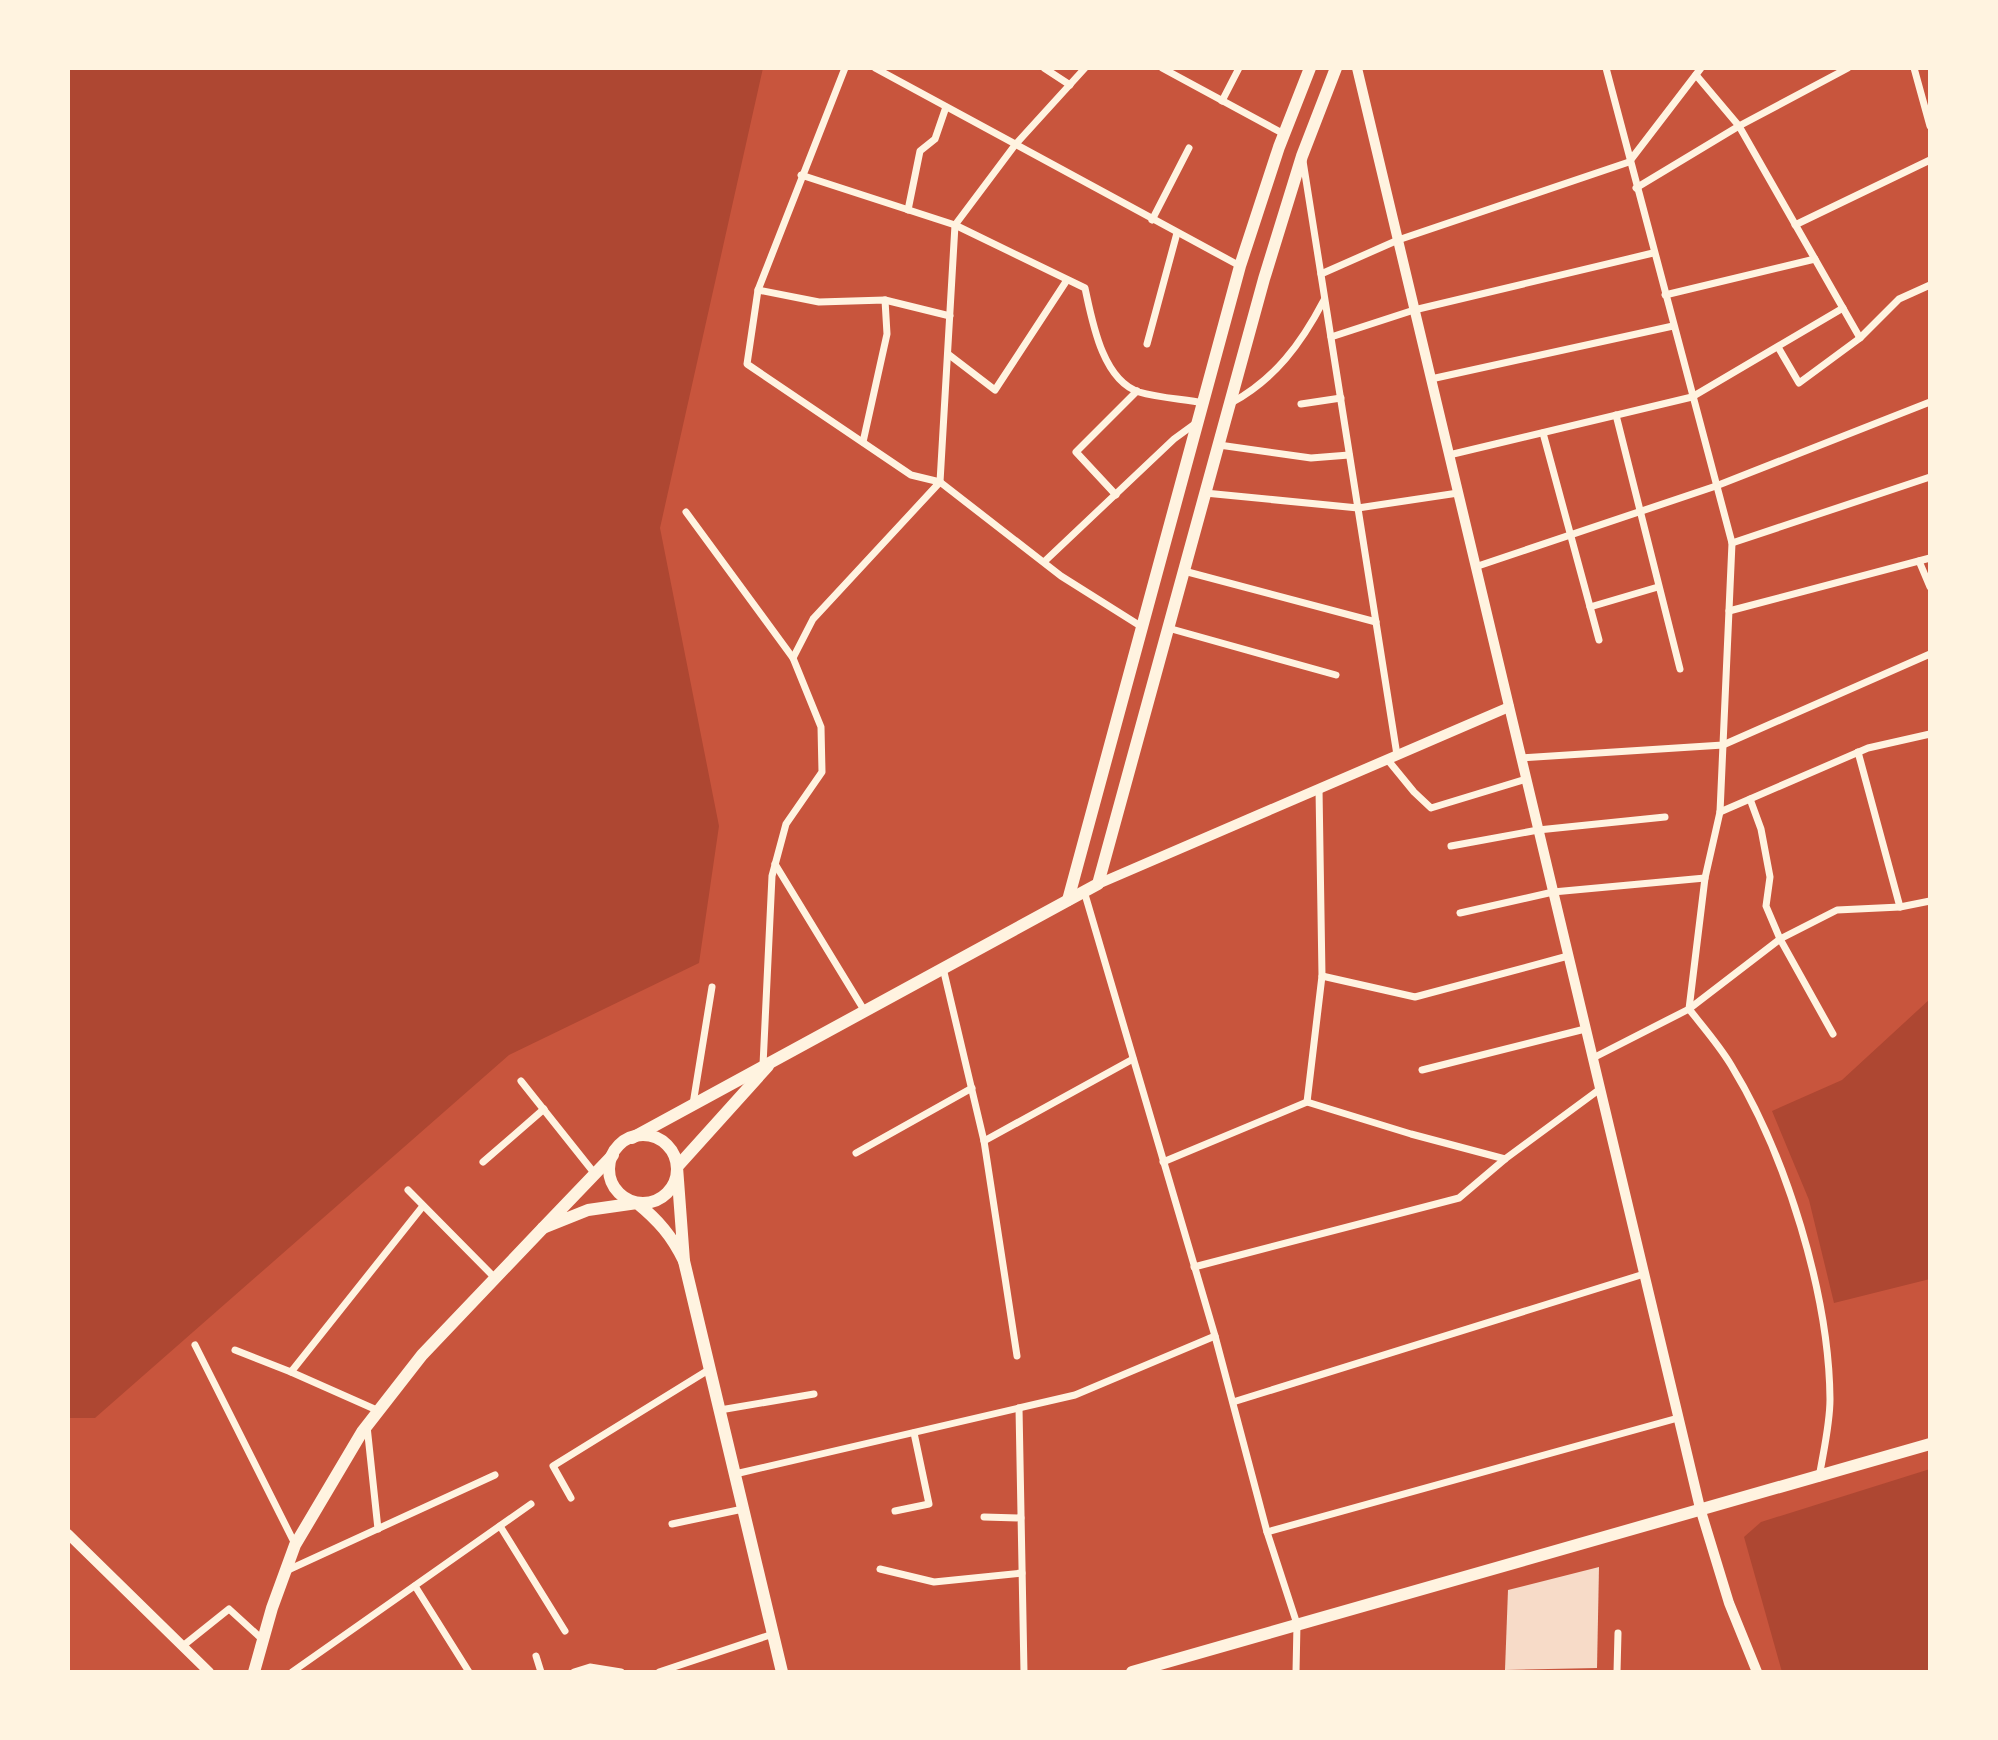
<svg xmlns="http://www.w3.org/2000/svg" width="1998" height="1740" font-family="'Noto Sans',sans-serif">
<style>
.green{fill:#ae4732}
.building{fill:#f7dbc8}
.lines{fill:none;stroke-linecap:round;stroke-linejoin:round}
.minor{stroke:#fff3e0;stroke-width:7}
.tertiary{stroke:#fff3e0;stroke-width:10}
.secondary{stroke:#fff3e0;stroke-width:12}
</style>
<rect width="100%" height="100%" fill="#c8553d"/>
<g class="green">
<path d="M 68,68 L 763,68 L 660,528 L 719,826 L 699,963 L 509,1055 L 95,1418 L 68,1418 Z"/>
<path d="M 1930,999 L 1930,1279 L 1834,1303 L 1809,1200 L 1772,1111 L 1842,1080 Z"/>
<path d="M 1930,1469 L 1930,1672 L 1782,1672 L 1744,1537 L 1761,1522 Z"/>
</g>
<path class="building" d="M 1599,1567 L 1597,1668 L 1505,1670 L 1508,1590 Z"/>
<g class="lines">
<g class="minor">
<path d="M 845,68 L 758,290 L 747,364 L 911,475 L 940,482 L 1061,576 L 1142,627"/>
<path d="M 875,68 L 1240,266"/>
<path d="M 1044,68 L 1070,85"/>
<path d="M 1162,68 L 1284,134"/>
<path d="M 1606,68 L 1732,543 L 1720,812 L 1705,878 L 1689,1009 C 1703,1027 1719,1045 1731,1065 C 1786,1155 1829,1294 1830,1399 C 1830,1425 1823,1453 1819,1478"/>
<path d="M 1914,68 L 1930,126"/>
<path d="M 1696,75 L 1739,126 L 1860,338"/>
<path d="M 1222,101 L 1239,68"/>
<path d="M 1303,161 L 1397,755"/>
<path d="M 801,175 L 955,225 L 1085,288 C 1092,320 1102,380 1139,392 C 1159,398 1183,399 1204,403"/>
<path d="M 1636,188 L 1739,126 L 1848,68"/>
<path d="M 908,210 L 920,151 L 935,139 L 946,107"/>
<path d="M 1152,220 L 1189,148"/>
<path d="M 1795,225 L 1930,160"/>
<path d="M 1321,274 L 1398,240 L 1629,162 L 1701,68"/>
<path d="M 758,290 L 819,302 L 885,300 L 950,316"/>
<path d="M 1665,295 L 1815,259"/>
<path d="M 1331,337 L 1414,310 L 1653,253"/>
<path d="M 1147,344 L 1177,233"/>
<path d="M 1778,347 L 1799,383 L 1860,338 L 1899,299 L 1930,285"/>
<path d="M 948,354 L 995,390 L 1067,280"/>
<path d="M 1431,379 L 1673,326"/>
<path d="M 1231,403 C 1275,379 1301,344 1324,300"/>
<path d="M 1301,404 L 1341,398"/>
<path d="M 1616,415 L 1680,669"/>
<path d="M 1543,433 L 1599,640"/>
<path d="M 863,442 L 887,334 L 885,300"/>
<path d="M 1219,445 L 1311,458 L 1349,455"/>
<path d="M 1449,455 L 1692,397 L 1843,308"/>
<path d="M 1205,493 L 1358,508 L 1458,493"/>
<path d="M 1116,495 L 1076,452 L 1137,391"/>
<path d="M 686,512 L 793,658"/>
<path d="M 1732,543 L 1930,477"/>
<path d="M 1045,561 L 1174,439 L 1196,423"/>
<path d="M 1919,561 L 1930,587"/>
<path d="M 1475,567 L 1716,486 L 1930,402"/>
<path d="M 1184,571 L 1376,622"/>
<path d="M 1590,607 L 1658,587"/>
<path d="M 1729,611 L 1930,558"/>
<path d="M 1168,628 L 1336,675"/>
<path d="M 1858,752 L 1900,907"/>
<path d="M 1521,758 L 1723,745 L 1930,654"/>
<path d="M 1387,759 L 1414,792 L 1431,808 L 1526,779"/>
<path d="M 1750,799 L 1761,829 L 1770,877 L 1766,906 L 1780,939 L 1833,1034"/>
<path d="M 1720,812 L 1868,748 L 1930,734"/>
<path d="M 1451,846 L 1538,830 L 1665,817"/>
<path d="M 775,864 L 864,1010"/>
<path d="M 1084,891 L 1215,1336 L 1267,1532 L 1297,1624 L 1296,1672"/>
<path d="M 1460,913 L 1553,892 L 1705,878"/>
<path d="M 943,968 L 984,1141 L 1017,1356"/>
<path d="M 1322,976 L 1415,997 L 1568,956"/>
<path d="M 1593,1058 L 1689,1009 L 1780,939 L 1837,910 L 1900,907 L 1930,901"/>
<path d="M 763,1065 L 772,876 L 786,824 L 822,772 L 821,727 L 793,658 L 813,619 L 940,482 L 955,225 L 1015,145 L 1085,68"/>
<path d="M 1422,1070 L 1585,1029"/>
<path d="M 521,1081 L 595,1174"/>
<path d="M 1307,1102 L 1322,976 L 1319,789"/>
<path d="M 693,1104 L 712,987"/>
<path d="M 984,1141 L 1133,1059"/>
<path d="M 856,1153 L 972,1088"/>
<path d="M 483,1162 L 544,1109"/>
<path d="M 1163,1162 L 1307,1102 L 1411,1134 L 1505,1159"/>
<path d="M 408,1190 L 495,1278"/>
<path d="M 1194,1267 L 1459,1198 L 1505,1159 L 1600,1089"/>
<path d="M 195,1345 L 295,1544"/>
<path d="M 235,1350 L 291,1372 L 423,1206"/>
<path d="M 291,1372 L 379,1411"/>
<path d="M 1233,1402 L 1644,1274"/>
<path d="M 1019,1408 L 1024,1672"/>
<path d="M 720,1410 L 814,1394"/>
<path d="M 367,1426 L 378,1529"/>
<path d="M 735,1474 L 1075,1395 L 1215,1336"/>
<path d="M 571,1498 L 553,1466 L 710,1369"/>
<path d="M 895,1511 L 929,1504 L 914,1433"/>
<path d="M 984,1517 L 1021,1518"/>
<path d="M 672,1524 L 743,1509"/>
<path d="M 500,1526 L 565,1631"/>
<path d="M 1267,1532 L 1678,1418"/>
<path d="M 880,1569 L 934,1582 L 1022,1573"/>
<path d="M 288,1570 L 495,1475"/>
<path d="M 415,1586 L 469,1672"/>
<path d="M 184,1645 L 229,1609 L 263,1640"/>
<path d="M 536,1656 L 541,1672"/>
<path d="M 292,1672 L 531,1504"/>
<path d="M 574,1672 L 590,1667 L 621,1672"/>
<path d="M 659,1672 L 773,1634"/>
<path d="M 1617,1672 L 1618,1633"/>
</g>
<g class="tertiary">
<path d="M 1357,68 L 1700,1508 L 1729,1603 L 1757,1672"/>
<path d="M 1098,884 L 1509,707"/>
<path d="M 68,1534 L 209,1672"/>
</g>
<g class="secondary">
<path d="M 1068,900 L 1240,266 L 1279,147 L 1310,68"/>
<circle cx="643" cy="1169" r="34"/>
<path d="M 632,1138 L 1098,884 L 1264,279 L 1302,156 L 1336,68"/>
<path d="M 613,1155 L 543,1228 L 588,1210 L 637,1203 C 658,1220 672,1236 684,1261 L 677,1167 L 768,1066"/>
<path d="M 684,1261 L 782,1672"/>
<path d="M 254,1672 L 272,1608 L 295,1545 L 362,1432 L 422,1355 L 543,1228"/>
<path d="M 1132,1672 L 1930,1444"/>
</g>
</g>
<rect width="1998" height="1740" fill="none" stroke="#fff3e0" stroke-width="140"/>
</svg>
